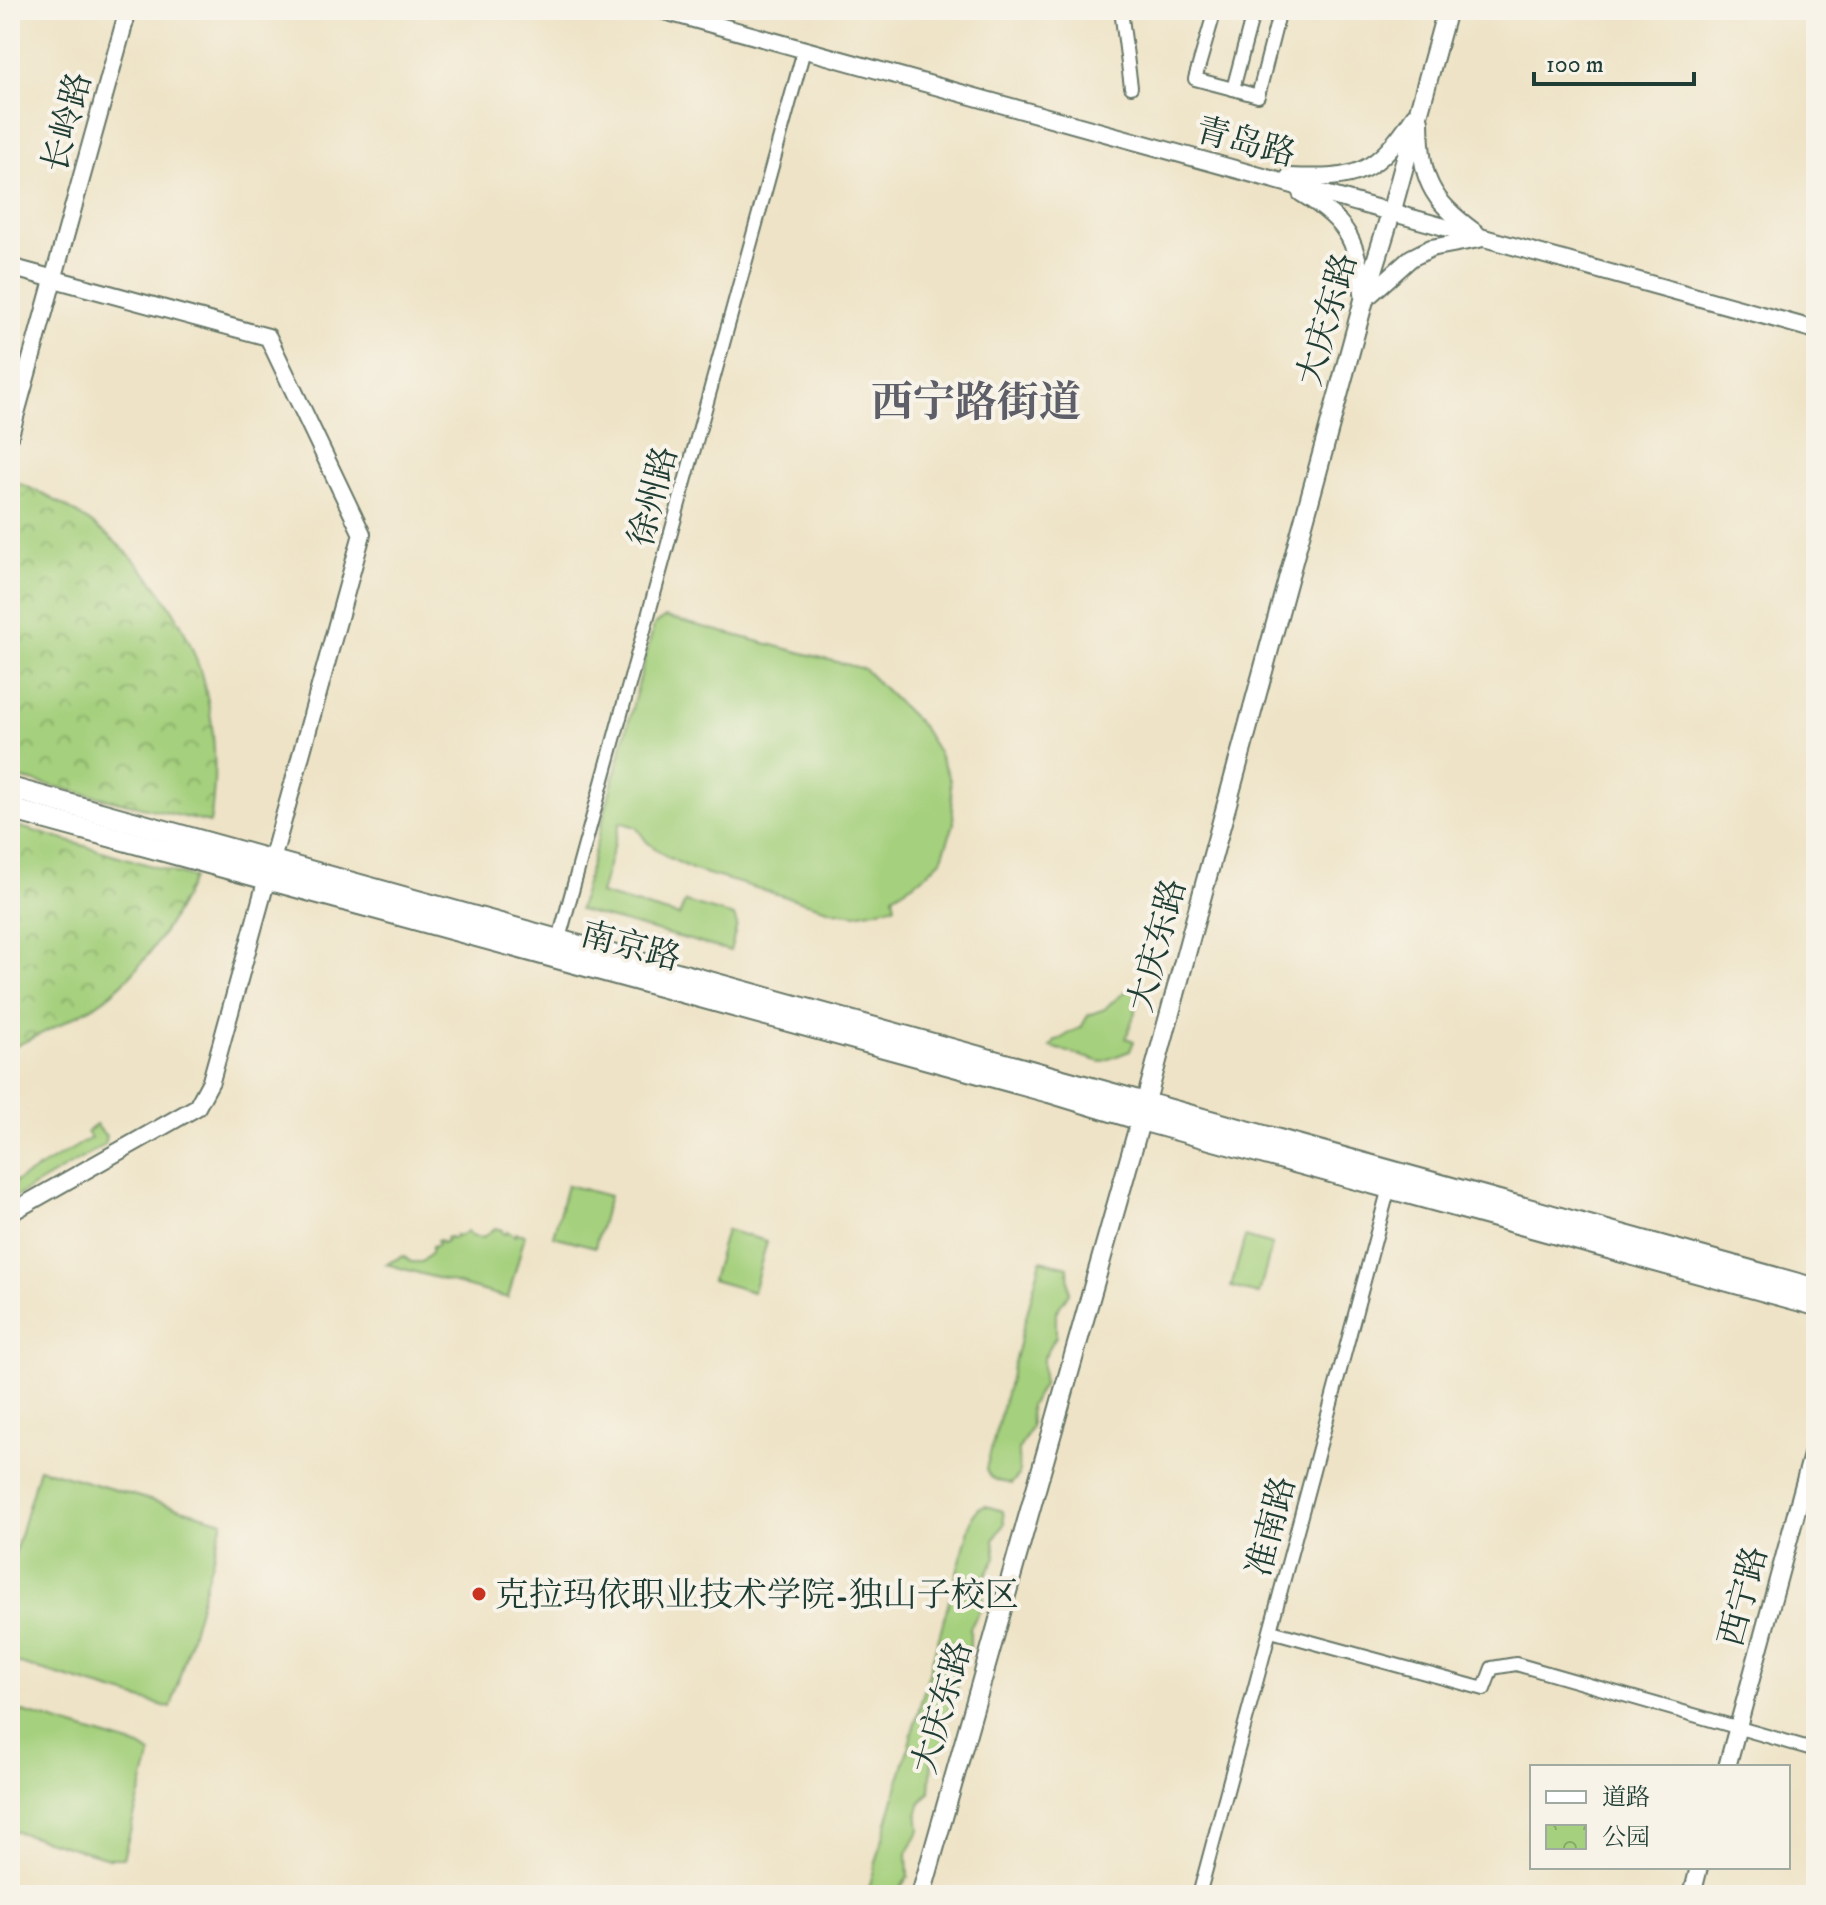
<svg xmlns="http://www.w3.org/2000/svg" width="1826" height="1905" font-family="'IM FELL DW Pica','Noto Serif SC',serif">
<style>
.green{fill:#a5d07d;stroke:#628658;stroke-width:2}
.park{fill:url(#park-crowns);stroke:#628658;stroke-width:2}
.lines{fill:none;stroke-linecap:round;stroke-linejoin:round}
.minor-casing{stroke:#677767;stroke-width:16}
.tertiary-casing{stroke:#677767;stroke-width:20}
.secondary-casing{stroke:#677767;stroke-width:22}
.primary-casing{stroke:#677767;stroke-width:24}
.minor{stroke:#fff;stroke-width:12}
.tertiary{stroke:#fff;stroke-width:16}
.secondary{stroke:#fff;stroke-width:18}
.primary{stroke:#fff;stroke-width:20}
.poi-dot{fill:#c8321e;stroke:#f7f3e8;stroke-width:3}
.labels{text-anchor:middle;stroke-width:8;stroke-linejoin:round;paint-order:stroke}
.street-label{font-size:34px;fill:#1f3d34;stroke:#f7f3e8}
.poi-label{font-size:34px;fill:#1f3d34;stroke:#f7f3e8;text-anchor:start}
.district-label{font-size:42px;font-weight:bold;fill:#5e5f68;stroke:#f7f3e8}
</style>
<defs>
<pattern id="park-crowns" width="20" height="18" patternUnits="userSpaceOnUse" patternTransform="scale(2)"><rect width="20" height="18" fill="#a5d07d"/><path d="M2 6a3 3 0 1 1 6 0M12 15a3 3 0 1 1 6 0" fill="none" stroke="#86aa67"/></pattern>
</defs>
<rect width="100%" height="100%" fill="#f7f3e8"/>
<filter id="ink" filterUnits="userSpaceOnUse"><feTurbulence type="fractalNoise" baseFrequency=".0125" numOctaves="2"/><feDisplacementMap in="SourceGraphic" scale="16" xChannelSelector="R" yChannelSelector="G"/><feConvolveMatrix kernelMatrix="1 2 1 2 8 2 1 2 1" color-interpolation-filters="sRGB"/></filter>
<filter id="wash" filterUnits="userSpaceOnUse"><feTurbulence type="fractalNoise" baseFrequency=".006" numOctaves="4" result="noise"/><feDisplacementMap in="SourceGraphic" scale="32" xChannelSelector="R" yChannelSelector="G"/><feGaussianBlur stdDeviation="1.8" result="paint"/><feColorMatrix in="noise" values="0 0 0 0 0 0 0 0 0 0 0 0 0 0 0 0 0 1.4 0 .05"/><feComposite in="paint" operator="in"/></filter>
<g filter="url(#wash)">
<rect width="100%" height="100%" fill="#eee3c6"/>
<g class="green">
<path d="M 665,617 L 864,669 L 921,725 L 938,752 L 950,780 L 954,824 L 941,860 L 925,876 L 893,896 L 895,906 L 856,914 L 835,911 L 694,870 L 667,857 L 647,842 L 636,827 L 620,822 L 600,894 L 679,916 L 685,902 L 734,916 L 737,925 L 730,951 L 579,910 L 654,625 Z"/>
<path d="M 1134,990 L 1142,993 L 1126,1038 L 1134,1041 L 1130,1051 L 1101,1062 L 1051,1047 L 1056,1040 C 1066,1038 1070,1030 1081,1028 L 1088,1015 L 1105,1009 C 1109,1003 1119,998 1126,991 Z"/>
<path d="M 96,1125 L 106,1136 L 104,1145 L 10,1200 L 10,1176 L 15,1182 L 91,1138 L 87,1132 Z"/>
<path d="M 567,1185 L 609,1196 L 595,1247 L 553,1236 Z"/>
<path d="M 495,1228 L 502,1230 L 502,1233 L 506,1234 L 507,1231 L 515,1236 L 516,1233 L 525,1235 L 508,1298 L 386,1264 L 403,1256 L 411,1262 L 422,1262 L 431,1253 L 432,1247 L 438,1245 L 437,1241 L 440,1240 L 442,1243 L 446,1241 L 446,1238 L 450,1237 L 451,1239 L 456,1237 L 455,1235 L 460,1236 L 467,1231 L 471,1236 L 482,1238 Z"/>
<path d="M 726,1230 L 767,1241 L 753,1292 L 712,1280 Z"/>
<path d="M 1245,1237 L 1272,1245 L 1259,1294 L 1231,1287 Z"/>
<path d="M 1041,1260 L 1068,1267 L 1069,1293 L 1056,1312 L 1056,1336 L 1043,1359 L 1043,1385 L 1030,1406 L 1031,1427 L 1019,1449 L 1019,1475 L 1011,1484 C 1000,1481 990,1481 986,1469 Z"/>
<path d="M 39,1468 L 223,1521 L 171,1708 L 10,1661 L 10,1559 L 13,1560 Z"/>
<path d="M 986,1506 L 1003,1511 L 1004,1524 L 994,1540 L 996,1558 L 984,1579 L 982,1588 L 983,1605 L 970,1628 L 970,1650 L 956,1675 L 958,1695 L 945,1716 L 945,1743 L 932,1760 L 930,1792 L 921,1802 L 918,1812 L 920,1830 L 907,1853 L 908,1877 L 896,1895 L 867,1895 L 973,1515 L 979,1508 Z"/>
<path d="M 10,1708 L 140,1747 L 151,1754 L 123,1858 L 109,1858 L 10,1830 Z"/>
</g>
<g class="park">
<path d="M 11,480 C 159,538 234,665 210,823 L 10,776 Z"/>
<path d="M 10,824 L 193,878 C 171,926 139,977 94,1006 C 67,1022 38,1035 10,1049 Z"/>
</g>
</g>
<g filter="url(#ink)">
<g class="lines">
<defs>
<g id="minor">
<path d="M 1121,10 L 1131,87"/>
<path d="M 1215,10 L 1195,79 L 1233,89"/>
<path d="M 1254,10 L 1233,89 L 1258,96 L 1280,10"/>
<path d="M 557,946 L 804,50"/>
<path d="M 1271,1631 L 1484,1689 L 1492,1668 L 1516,1664 L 1816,1750"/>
<path d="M 1199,1895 L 1390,1184"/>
</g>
<g id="tertiary">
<path d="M 661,10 C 1046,117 1431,224 1816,330"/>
<path d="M 1420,121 C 1421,178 1428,198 1476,233"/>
<path d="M 1289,177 C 1359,180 1375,174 1415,115"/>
<path d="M 1301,193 C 1352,224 1357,243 1364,300"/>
<path d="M 10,267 L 268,337 L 362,534 L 211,1081 L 197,1107 L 10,1213"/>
<path d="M 1364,300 L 1411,258 L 1431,248 L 1479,239"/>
<path d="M 10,435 L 128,10"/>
<path d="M 1727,1767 L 1816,1440"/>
<path d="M 1692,1895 L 1699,1867"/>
</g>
<path id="secondary" d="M 921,1895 L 1146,1101 L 1364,300 L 1391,213 L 1447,10"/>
<g id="primary">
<path d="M 10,788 L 1816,1289"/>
<path d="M 10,809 L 1049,1092 L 1141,1120 L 1816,1305"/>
</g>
</defs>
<use href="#minor" class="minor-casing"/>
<use href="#tertiary" class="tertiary-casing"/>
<use href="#secondary" class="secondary-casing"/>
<use href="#primary" class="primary-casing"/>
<use href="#minor" class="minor"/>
<use href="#tertiary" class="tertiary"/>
<use href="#secondary" class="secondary"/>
<use href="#primary" class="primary"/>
</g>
</g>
<circle class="poi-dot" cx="479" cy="1594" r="8"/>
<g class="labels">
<g class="street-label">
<text transform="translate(66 122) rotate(-75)" y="12">长岭路</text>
<text transform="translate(1246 141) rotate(15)" y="12">青岛路</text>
<text transform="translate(1326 319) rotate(-74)" y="12">大庆东路</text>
<text transform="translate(652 496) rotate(-75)" y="12">徐州路</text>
<text transform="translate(631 945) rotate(15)" y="12">南京路</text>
<text transform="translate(1156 945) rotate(-75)" y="12">大庆东路</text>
<text transform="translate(1270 1526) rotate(-75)" y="12">准南路</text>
<text transform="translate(1742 1596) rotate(-75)" y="12">西宁路</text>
<text transform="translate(941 1707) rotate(-74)" y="12">大庆东路</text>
</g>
<g class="poi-label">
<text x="495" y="1606">克拉玛依职业技术学院-独山子校区</text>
</g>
<g class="district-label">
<text x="976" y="416">西宁路街道</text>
</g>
</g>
<rect width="1826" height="1905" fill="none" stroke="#f7f3e8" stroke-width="40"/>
<rect x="1530" y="1765" width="260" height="104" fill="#f7f3e8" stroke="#a1aaa0" stroke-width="2"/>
<rect x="1546" y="1791" width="40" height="12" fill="#ffffff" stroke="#a1aaa0" stroke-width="2"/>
<text x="1602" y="1805" font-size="24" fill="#1f3d34">道路</text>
<rect x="1546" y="1825" width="40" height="24" fill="url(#park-crowns)" stroke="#a1aaa0" stroke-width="2"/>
<text x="1602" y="1845" font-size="24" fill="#1f3d34">公园</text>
<path d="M1534 72v12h160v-12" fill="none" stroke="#1f3d34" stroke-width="4"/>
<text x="1546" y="72" font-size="24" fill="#1f3d34" stroke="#f7f3e8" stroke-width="6" paint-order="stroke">100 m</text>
</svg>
